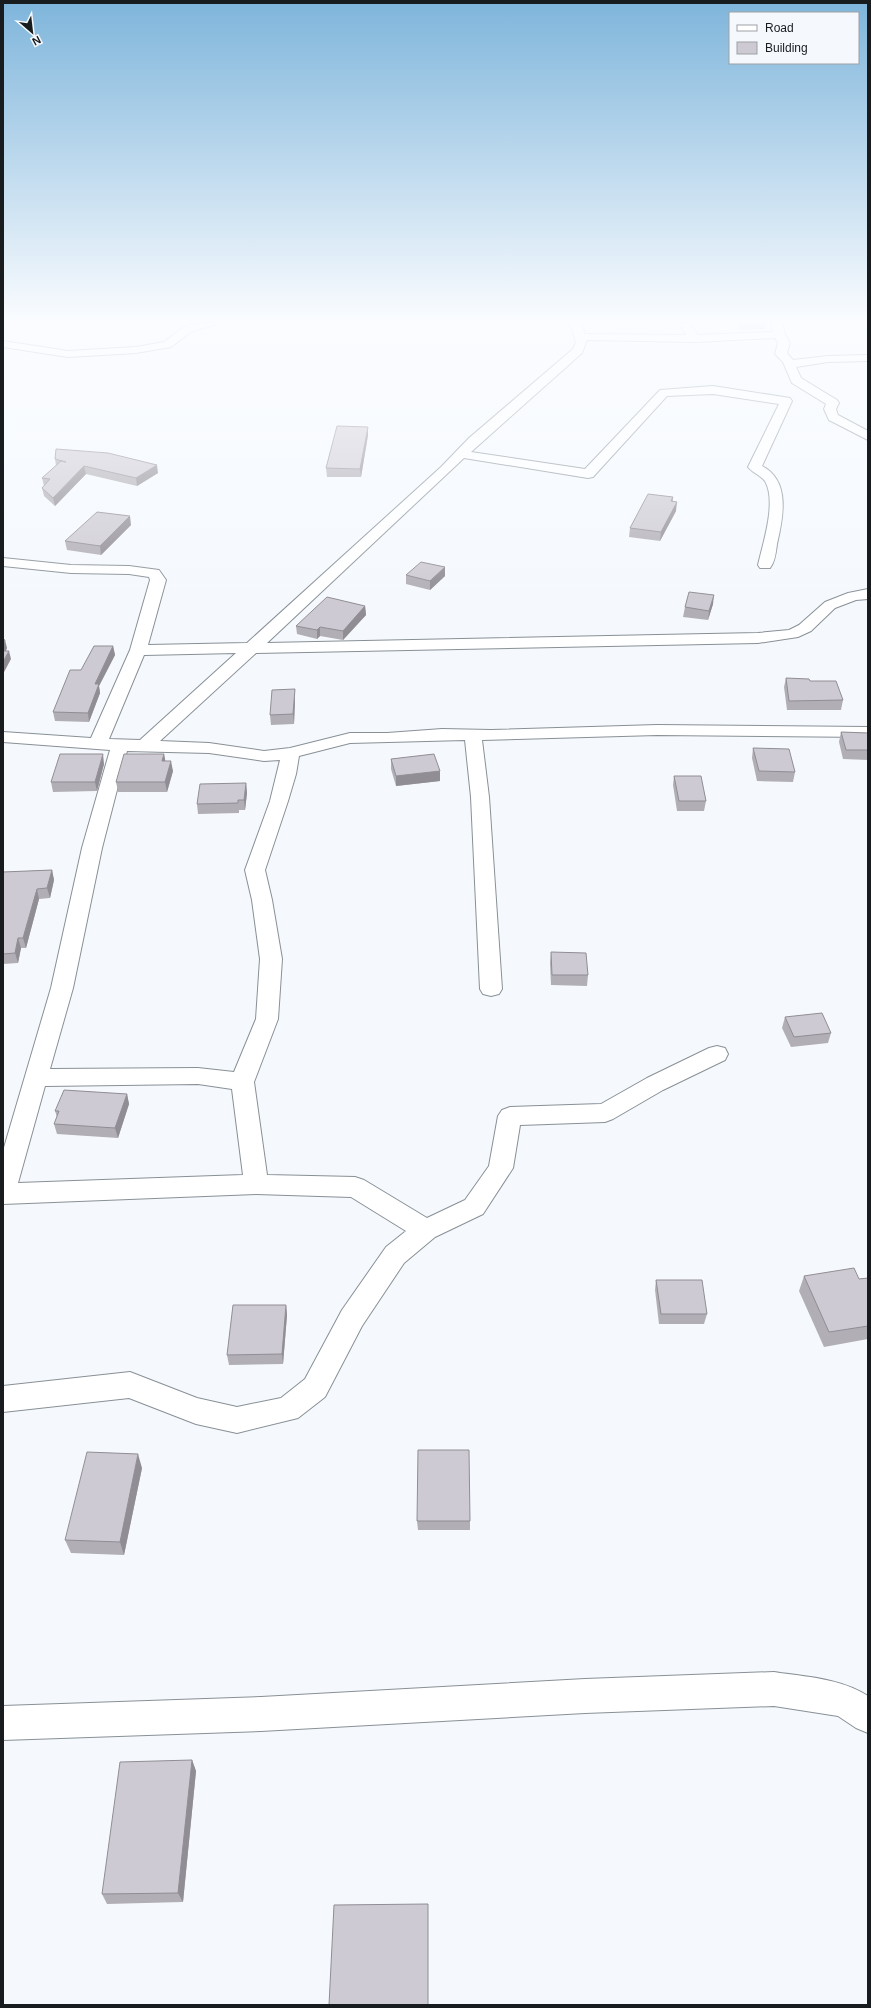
<svg xmlns="http://www.w3.org/2000/svg" width="871" height="2008" font-family="Arial,sans-serif">
<style>
.lines{fill:none;stroke-linecap:round;stroke-linejoin:round}
.minor-casing{stroke:#889096;stroke-width:2}
.minor{fill:#fff;fill-rule:evenodd}
.wall{fill:#b1aeb5}
.shaded-wall{fill:#908d94}
.building{fill:#cecad3;stroke:#908d94}
</style>
<rect width="100%" height="100%" fill="#f5f9fe"/>
<g class="lines">
<defs>
<g id="minor">
<path d="M 197,323 L 216,323 L 215,325 L 192,331 L 171,347 L 136,353 L 68,357 L 3,347 L 3,341 L 68,351 L 136,347 L 164,342 L 184,327 Z"/>
<path d="M 570,323 L 581,323 L 585,334 L 687,335 L 678,323 L 689,323 L 698,335 L 773,332 L 771,323 L 782,323 L 785,335 L 790,343 L 787,353 L 793,360 L 828,356 L 868,355 L 868,361 L 828,362 L 796,367 L 801,378 L 837,400 L 839,403 L 836,409 L 838,415 L 868,431 L 868,440 L 829,420 L 824,409 L 826,404 L 792,383 L 783,362 L 775,354 L 778,343 L 775,338 L 695,342 L 587,340 L 582,353 L 471,452 L 585,469 L 660,390 L 713,386 L 790,398 L 792,401 L 762,466 C 791,481 783,518 777,544 C 776,552 775,562 770,568 L 760,568 L 758,565 C 763,543 777,502 765,481 C 760,475 753,473 748,467 L 779,404 L 713,394 L 667,396 L 593,477 L 588,478 L 464,458 L 267,643 L 758,633 L 789,630 L 799,625 L 825,602 L 848,593 L 868,589 L 868,599 L 856,600 L 835,608 L 811,631 L 798,637 L 758,643 L 256,653 L 160,741 L 209,743 L 264,751 L 290,748 L 350,733 L 387,733 L 442,729 L 491,730 L 657,725 L 868,727 L 868,737 L 657,735 L 482,740 L 489,797 L 502,989 L 499,994 L 491,996 L 483,994 L 480,989 L 471,797 L 465,740 L 350,743 L 299,756 L 296,774 L 288,801 L 265,870 L 272,900 L 282,959 L 278,1019 L 254,1082 L 267,1175 L 355,1177 L 364,1180 L 427,1218 L 465,1200 L 489,1166 L 498,1116 L 502,1110 L 510,1107 L 601,1104 L 647,1078 L 709,1048 L 717,1046 L 725,1048 L 728,1054 L 725,1060 L 663,1090 L 613,1119 L 605,1122 L 520,1125 L 513,1168 L 483,1214 L 435,1237 L 404,1263 L 362,1326 L 325,1397 L 298,1418 L 237,1433 L 196,1424 L 129,1398 L 3,1412 L 3,1386 L 130,1372 L 197,1398 L 237,1407 L 281,1398 L 305,1379 L 342,1310 L 386,1247 L 406,1231 L 351,1197 L 256,1194 L 3,1204 L 3,1151 L 51,988 L 82,848 L 110,750 L 3,742 L 3,732 L 91,738 L 130,650 L 150,580 L 149,577 L 129,574 L 71,573 L 3,566 L 3,558 L 71,565 L 129,566 L 159,570 L 166,580 L 148,645 L 247,643 L 441,467 L 469,438 L 573,349 L 576,342 ZM 236,653 L 140,740 L 109,739 L 144,655 ZM 127,751 L 209,753 L 264,761 L 280,760 L 270,801 L 245,870 L 252,900 L 260,959 L 256,1019 L 234,1072 L 198,1068 L 50,1069 L 73,988 L 102,848 ZM 198,1084 L 232,1089 L 243,1175 L 18,1183 L 45,1086 Z"/>
<path d="M 774,1672 C 806,1677 840,1678 868,1696 L 868,1733 L 856,1728 L 838,1716 L 774,1706 L 585,1713 L 261,1731 L 3,1740 L 3,1706 L 261,1697 L 585,1679 Z"/>
</g>
</defs>
<use href="#minor" class="minor-casing"/>
<use href="#minor" class="minor"/>
</g>
<g class="wall">
<path d="M 737,323 L 766,323 L 765,329 L 741,330 Z"/>
<path d="M 368,435 L 361,477 L 327,477 L 326,468 Z"/>
<path d="M 55,459 L 158,473 L 137,486 L 86,474 L 55,506 L 44,496 L 42,488 L 44,486 L 42,478 L 56,466 Z"/>
<path d="M 673,497 L 673,501 L 676,511 L 660,541 L 629,537 L 630,528 Z"/>
<path d="M 131,525 L 101,555 L 67,550 L 65,541 Z"/>
<path d="M 445,567 L 445,576 L 430,590 L 406,584 L 406,575 Z"/>
<path d="M 713,604 L 708,620 L 683,617 L 685,607 Z"/>
<path d="M 365,606 L 366,615 L 343,640 L 320,636 L 317,639 L 297,634 L 296,626 Z"/>
<path d="M 113,646 L 115,655 L 99,686 L 100,693 L 89,722 L 55,721 L 53,712 L 81,670 Z"/>
<path d="M 786,678 L 810,681 L 843,700 L 841,710 L 787,710 L 784,687 Z"/>
<path d="M 295,699 L 294,724 L 271,725 L 270,715 Z"/>
<path d="M 841,732 L 868,733 L 868,760 L 843,759 L 839,742 Z"/>
<path d="M 753,748 L 795,772 L 793,782 L 757,781 L 752,758 Z"/>
<path d="M 164,754 L 165,761 L 173,771 L 167,792 L 118,792 L 116,782 Z"/>
<path d="M 391,759 L 440,771 L 440,781 L 396,786 L 391,769 Z"/>
<path d="M 104,764 L 97,791 L 53,792 L 51,782 Z"/>
<path d="M 674,776 L 706,801 L 704,811 L 677,811 L 673,785 Z"/>
<path d="M 246,783 L 247,793 L 245,810 L 239,810 L 239,813 L 198,814 L 197,804 Z"/>
<path d="M 52,870 L 54,880 L 50,898 L 39,899 L 26,948 L 21,948 L 18,963 L 3,964 L 3,872 Z"/>
<path d="M 551,952 L 588,975 L 587,986 L 551,985 L 550,963 Z"/>
<path d="M 785,1017 L 831,1033 L 828,1043 L 791,1047 L 782,1028 Z"/>
<path d="M 127,1094 L 129,1104 L 118,1138 L 57,1134 L 54,1124 L 57,1117 L 55,1111 Z"/>
<path d="M 804,1276 L 859,1279 L 868,1278 L 868,1339 L 824,1347 L 799,1291 Z"/>
<path d="M 656,1280 L 707,1314 L 704,1324 L 659,1324 L 655,1290 Z"/>
<path d="M 286,1305 L 287,1315 L 283,1364 L 229,1365 L 227,1355 Z"/>
<path d="M 142,1468 L 124,1555 L 71,1553 L 65,1540 Z"/>
<path d="M 417,1521 L 470,1521 L 470,1530 L 418,1530 Z"/>
<path d="M 192,1760 L 196,1771 L 183,1902 L 107,1904 L 102,1894 Z"/>
</g>
<g class="shaded-wall">
<path d="M 368,427 L 368,435 L 361,477 L 360,469 Z"/>
<path d="M 157,465 L 158,473 L 137,486 L 136,478 Z"/>
<path d="M 84,466 L 86,474 L 55,506 L 53,498 Z"/>
<path d="M 677,502 L 676,511 L 660,541 L 661,532 Z"/>
<path d="M 130,516 L 131,525 L 101,555 L 100,546 Z"/>
<path d="M 445,567 L 445,576 L 430,590 L 430,581 Z"/>
<path d="M 714,595 L 713,604 L 708,620 L 709,611 Z"/>
<path d="M 365,606 L 366,615 L 343,640 L 343,631 Z"/>
<path d="M 320,627 L 320,636 L 317,639 L 317,630 Z"/>
<path d="M 5,640 L 7,648 L 3,659 L 3,646 Z"/>
<path d="M 113,646 L 115,655 L 99,686 L 100,693 L 89,722 L 88,713 L 95,684 Z"/>
<path d="M 9,651 L 11,659 L 3,674 L 3,662 Z"/>
<path d="M 295,689 L 295,699 L 294,724 L 293,714 Z"/>
<path d="M 103,754 L 104,764 L 97,791 L 95,782 Z"/>
<path d="M 164,754 L 166,764 L 162,761 Z"/>
<path d="M 171,761 L 173,771 L 167,792 L 165,782 Z"/>
<path d="M 440,771 L 440,781 L 396,786 L 396,776 Z"/>
<path d="M 246,783 L 247,793 L 245,810 L 244,800 Z"/>
<path d="M 52,870 L 54,880 L 50,898 L 47,888 Z"/>
<path d="M 37,889 L 39,899 L 26,948 L 23,938 Z"/>
<path d="M 18,938 L 21,948 L 18,963 L 15,953 Z"/>
<path d="M 127,1094 L 129,1104 L 118,1138 L 115,1128 Z"/>
<path d="M 286,1305 L 287,1315 L 283,1364 L 282,1354 Z"/>
<path d="M 138,1454 L 142,1468 L 124,1555 L 120,1542 Z"/>
<path d="M 192,1760 L 196,1771 L 183,1902 L 178,1893 Z"/>
</g>
<g class="building">
<path d="M 337,426 L 368,427 L 360,469 L 326,468 Z"/>
<path d="M 56,449 L 108,453 L 157,465 L 136,478 L 84,466 L 53,498 L 42,488 L 50,479 L 42,478 L 61,461 L 66,462 L 55,459 Z"/>
<path d="M 648,494 L 673,497 L 671,501 L 677,502 L 661,532 L 630,528 Z"/>
<path d="M 97,512 L 130,516 L 100,546 L 65,541 Z"/>
<path d="M 421,562 L 445,567 L 430,581 L 406,575 Z"/>
<path d="M 689,592 L 714,595 L 709,611 L 685,607 Z"/>
<path d="M 327,597 L 365,606 L 343,631 L 320,627 L 317,630 L 296,626 Z"/>
<path d="M 3,639 L 5,640 L 3,646 Z"/>
<path d="M 94,646 L 113,646 L 95,684 L 99,684 L 88,713 L 53,712 L 70,670 L 81,670 Z"/>
<path d="M 3,651 L 9,651 L 3,662 Z"/>
<path d="M 786,678 L 809,679 L 810,681 L 836,681 L 843,700 L 789,701 Z"/>
<path d="M 295,689 L 293,714 L 270,715 L 272,690 Z"/>
<path d="M 841,732 L 868,733 L 868,750 L 846,750 Z"/>
<path d="M 753,748 L 789,749 L 795,772 L 759,771 Z"/>
<path d="M 60,754 L 103,754 L 95,782 L 51,782 Z"/>
<path d="M 124,754 L 164,754 L 162,761 L 171,761 L 165,782 L 116,782 Z"/>
<path d="M 434,754 L 440,771 L 396,776 L 391,759 Z"/>
<path d="M 674,776 L 701,776 L 706,801 L 679,801 Z"/>
<path d="M 246,783 L 244,800 L 238,800 L 238,803 L 197,804 L 200,784 Z"/>
<path d="M 52,870 L 47,888 L 37,889 L 23,938 L 18,938 L 15,953 L 3,954 L 3,872 Z"/>
<path d="M 551,952 L 586,953 L 588,975 L 552,975 Z"/>
<path d="M 822,1013 L 831,1033 L 794,1037 L 785,1017 Z"/>
<path d="M 64,1090 L 127,1094 L 115,1128 L 54,1124 L 59,1111 L 55,1111 Z"/>
<path d="M 854,1268 L 859,1279 L 868,1278 L 868,1326 L 829,1332 L 804,1276 Z"/>
<path d="M 656,1280 L 702,1280 L 707,1314 L 661,1314 Z"/>
<path d="M 233,1305 L 286,1305 L 282,1354 L 227,1355 Z"/>
<path d="M 418,1450 L 469,1450 L 470,1521 L 417,1521 Z"/>
<path d="M 87,1452 L 138,1454 L 120,1542 L 65,1540 Z"/>
<path d="M 192,1760 L 178,1893 L 102,1894 L 120,1762 Z"/>
<path d="M 428,1904 L 428,2005 L 329,2005 L 334,1905 Z"/>
</g>
<linearGradient id="sky" x2="0" y2="1"><stop stop-color="#7eb5db"/><stop offset="0.53" stop-color="#fafcff"/><stop offset="1" stop-color="#fafcff" stop-opacity="0"/></linearGradient>
<rect width="871" height="604" fill="url(#sky)"/>
<rect width="871" height="2008" fill="none" stroke="#191c1e" stroke-width="8"/>
<rect x="729" y="12" width="130" height="52" fill="#f5f9fe" stroke="#9da1a4"/>
<rect x="737" y="25" width="20" height="6" fill="#ffffff" stroke="#9da1a4"/>
<text x="765" y="32" font-size="12" fill="#191c1e">Road</text>
<rect x="737" y="42" width="20" height="12" fill="#cecad3" stroke="#9da1a4"/>
<text x="765" y="52" font-size="12" fill="#191c1e">Building</text>
<g transform="translate(32 32) rotate(152)" stroke="#f5f9fe" stroke-width="3" paint-order="stroke">
<path d="M0-3L7 15L0 10L-7 15Z" fill="#191c1e"/>
<text y="-6" font-size="11" font-weight="bold" text-anchor="middle" fill="#191c1e">N</text>
</g>
</svg>
